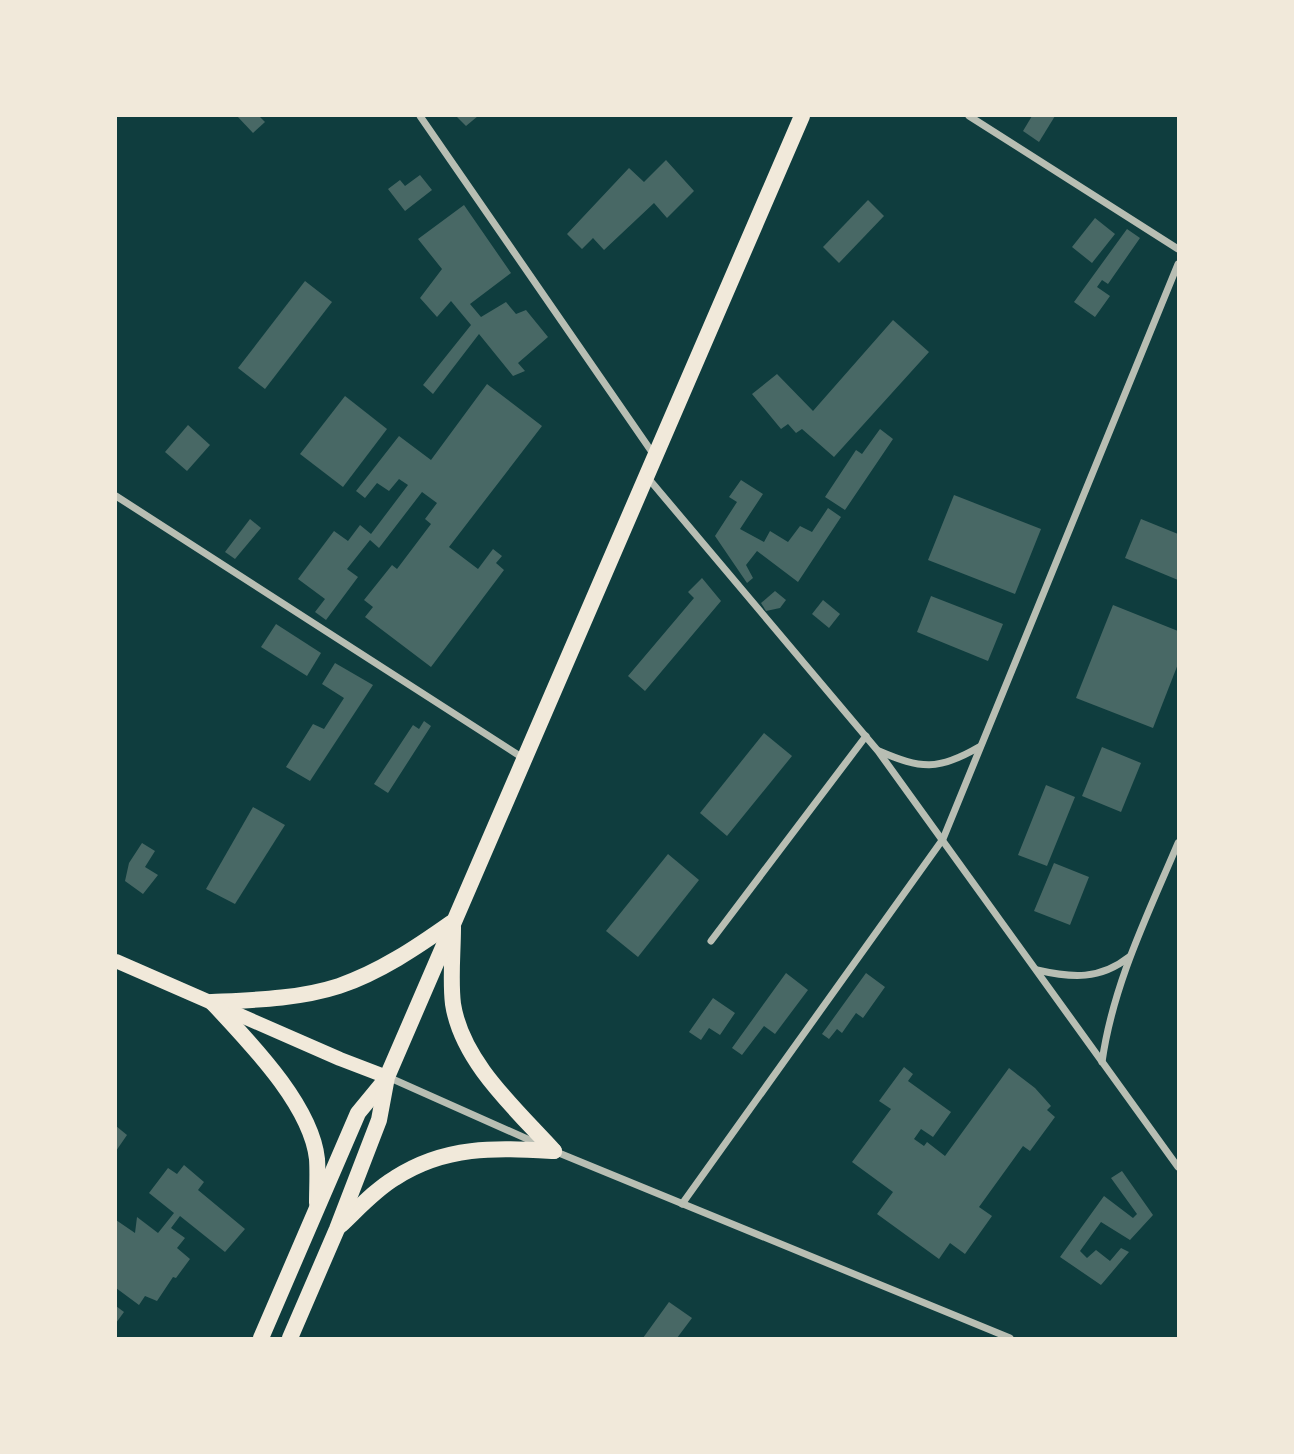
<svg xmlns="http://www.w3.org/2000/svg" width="1294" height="1454" font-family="'Sofia Sans Condensed',sans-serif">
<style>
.building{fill:#486865}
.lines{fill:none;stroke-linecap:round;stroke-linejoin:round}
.minor{stroke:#b8beb3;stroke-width:7}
.secondary{stroke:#f1e9da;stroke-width:14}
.primary{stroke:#f1e9da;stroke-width:16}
</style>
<rect width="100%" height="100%" fill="#0f3d3e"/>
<g class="building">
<path d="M 237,116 L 259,116 L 265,122 L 253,133 Z"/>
<path d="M 456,116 L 478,116 L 466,126 Z"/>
<path d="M 1032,116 L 1055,116 L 1039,142 L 1023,131 Z"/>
<path d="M 666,160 L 694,191 L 667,218 L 654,203 L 604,250 L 593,238 L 582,249 L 567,234 L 629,168 L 644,182 Z"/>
<path d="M 420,175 L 432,190 L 405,211 L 388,189 L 400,180 L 405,186 Z"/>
<path d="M 868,200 L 884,216 L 839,263 L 823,247 Z"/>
<path d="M 464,205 L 511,273 L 470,304 L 481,317 L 506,302 L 516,314 L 526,310 L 548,337 L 518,363 L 525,371 L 513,376 L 479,334 L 433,394 L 423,385 L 471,325 L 451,301 L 437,317 L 420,298 L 442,269 L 418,239 Z"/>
<path d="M 1095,218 L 1115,234 L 1092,263 L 1072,247 Z"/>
<path d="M 1127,229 L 1140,238 L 1108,284 L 1102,280 L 1097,287 L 1110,296 L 1095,317 L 1074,302 Z"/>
<path d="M 305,281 L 332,302 L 265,389 L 238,368 Z"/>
<path d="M 893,320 L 929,352 L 834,457 L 802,429 L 796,433 L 788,424 L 781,429 L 752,394 L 777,374 L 813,411 Z"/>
<path d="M 487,384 L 542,426 L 449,547 L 478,569 L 493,549 L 502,556 L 496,563 L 504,570 L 431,667 L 365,617 L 373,607 L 364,600 L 392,565 L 397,569 L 431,524 L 425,519 L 437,503 L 422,492 L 379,548 L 370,540 L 347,569 L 358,577 L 326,620 L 315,612 L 325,599 L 298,579 L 334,531 L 348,541 L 360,525 L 371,534 L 408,485 L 399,479 L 389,491 L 377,483 L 365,498 L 356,491 L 399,436 L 431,460 Z"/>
<path d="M 345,396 L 387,429 L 343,487 L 300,454 Z"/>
<path d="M 188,425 L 210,445 L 187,471 L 165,452 Z"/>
<path d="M 880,429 L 893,439 L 845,510 L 825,497 L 856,450 L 862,454 Z"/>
<path d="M 741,480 L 763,494 L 740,529 L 764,542 L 770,531 L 788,542 L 800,526 L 812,532 L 828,508 L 841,517 L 798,582 L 757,551 L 746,565 L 753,578 L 747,583 L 715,536 L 737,502 L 729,497 Z"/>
<path d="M 954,495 L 1041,529 L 1015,594 L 928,560 Z"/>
<path d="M 250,519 L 261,528 L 235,559 L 225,552 Z"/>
<path d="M 1141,519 L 1178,534 L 1178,580 L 1125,558 Z"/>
<path d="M 702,578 L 721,601 L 645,691 L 628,676 L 694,598 L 688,592 Z"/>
<path d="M 775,591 L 786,600 L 780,608 L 766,611 L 761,603 Z"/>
<path d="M 931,596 L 1003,624 L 988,661 L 917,632 Z"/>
<path d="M 823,600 L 840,614 L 829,628 L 812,614 Z"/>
<path d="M 1113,605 L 1178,631 L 1178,664 L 1153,728 L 1076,698 Z"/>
<path d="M 276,624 L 321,653 L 307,676 L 261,647 Z"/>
<path d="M 335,663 L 373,685 L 310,781 L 286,767 L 313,724 L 324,729 L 344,698 L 322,684 Z"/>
<path d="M 424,721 L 431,726 L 388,793 L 374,784 L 413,725 L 419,729 Z"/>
<path d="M 764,733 L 792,756 L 727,836 L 700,813 Z"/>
<path d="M 1102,747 L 1141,763 L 1121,812 L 1082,796 Z"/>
<path d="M 1046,785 L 1075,797 L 1047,866 L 1018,855 Z"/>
<path d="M 253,807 L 285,825 L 235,904 L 206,889 Z"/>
<path d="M 142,843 L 155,851 L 145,867 L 158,875 L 143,894 L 125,881 L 129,863 Z"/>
<path d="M 668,854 L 699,880 L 638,957 L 606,931 Z"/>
<path d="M 1054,863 L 1089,877 L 1070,925 L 1034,911 Z"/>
<path d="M 786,973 L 808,990 L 775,1034 L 764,1026 L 742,1055 L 732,1048 Z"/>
<path d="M 866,973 L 885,987 L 863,1018 L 856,1013 L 842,1033 L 837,1029 L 829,1039 L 822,1034 Z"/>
<path d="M 713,998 L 735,1013 L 720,1035 L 709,1028 L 701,1040 L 689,1032 Z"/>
<path d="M 904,1067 L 913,1074 L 908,1081 L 951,1112 L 933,1137 L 921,1129 L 914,1139 L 924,1146 L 927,1142 L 945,1156 L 1009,1068 L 1035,1088 L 1051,1106 L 1047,1110 L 1055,1117 L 1030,1151 L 1023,1146 L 979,1207 L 992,1216 L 965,1254 L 950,1243 L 939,1259 L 877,1214 L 893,1192 L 852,1162 L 891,1109 L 879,1101 Z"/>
<path d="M 116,1126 L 127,1135 L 116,1151 Z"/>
<path d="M 184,1165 L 204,1182 L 198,1190 L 245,1229 L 225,1252 L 180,1216 L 171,1228 L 185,1238 L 177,1248 L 190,1259 L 176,1278 L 173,1277 L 157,1301 L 145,1296 L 139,1305 L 116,1288 L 116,1220 L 135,1233 L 137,1217 L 158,1233 L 174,1213 L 149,1193 L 168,1168 L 177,1174 Z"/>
<path d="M 1122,1171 L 1153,1215 L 1130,1240 L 1101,1222 L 1080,1251 L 1087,1258 L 1096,1250 L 1110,1261 L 1121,1248 L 1129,1252 L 1101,1285 L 1060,1257 L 1104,1196 L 1133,1218 L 1137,1214 L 1111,1178 Z"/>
<path d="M 669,1302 L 692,1318 L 677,1338 L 643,1338 Z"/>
<path d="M 116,1306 L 124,1312 L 116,1323 Z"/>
</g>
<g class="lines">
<g class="minor">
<path d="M 420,116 L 654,455"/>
<path d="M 969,116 L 1178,249"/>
<path d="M 648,478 L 878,751 L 1178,1167"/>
<path d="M 116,496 L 523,758"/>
<path d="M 879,751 C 921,769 938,771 979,747"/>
<path d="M 711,941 L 866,736"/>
<path d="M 1037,970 C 1072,978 1100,980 1129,957"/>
<path d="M 1102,1062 C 1113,984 1148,914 1178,843"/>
<path d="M 388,1077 L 543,1146"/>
<path d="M 554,1151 L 1010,1338"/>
<path d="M 682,1204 L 943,839 L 1178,264"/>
</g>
<path class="secondary" d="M 116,961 L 340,1059 L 387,1077"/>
<g class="primary">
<path d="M 453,927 C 453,952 450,979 453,1004 C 462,1062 516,1109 554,1151"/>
<path d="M 212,1002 C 254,1000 299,999 339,986 C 380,972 417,947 451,923"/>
<path d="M 212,1002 C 248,1041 311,1104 317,1159 C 318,1173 317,1189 317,1203"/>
<path d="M 341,1225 C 358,1209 375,1190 395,1178 C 446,1145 496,1148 554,1151"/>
<path d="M 261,1338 L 358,1113 L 386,1079"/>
<path d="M 290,1338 L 337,1229 L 379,1120 L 387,1077 L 802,116"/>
</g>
</g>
<rect width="1294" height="1454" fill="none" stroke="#f1e9da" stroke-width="234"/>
</svg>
